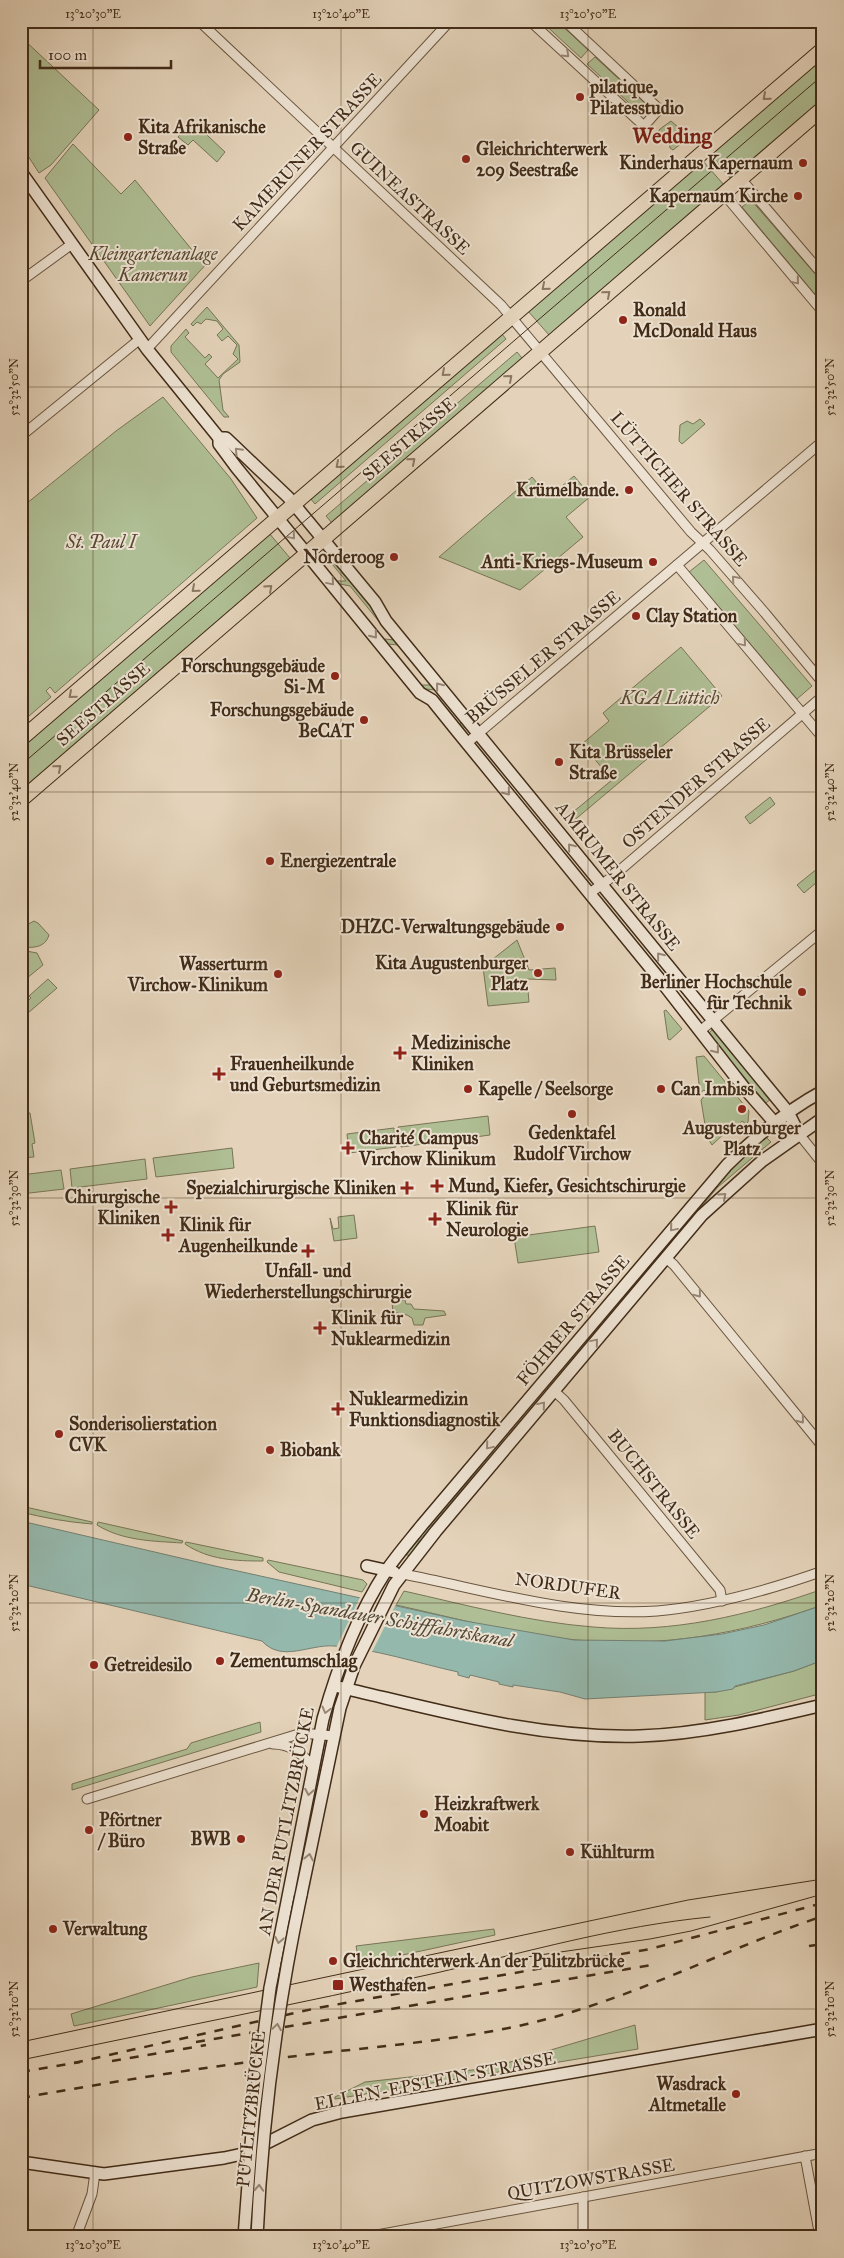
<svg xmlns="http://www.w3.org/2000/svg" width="844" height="2258" font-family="'IM FELL Great Primer',serif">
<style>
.green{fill:#afbe94;stroke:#787556}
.water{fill:#95b8ad;stroke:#748071}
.pier{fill:#e4d3ba}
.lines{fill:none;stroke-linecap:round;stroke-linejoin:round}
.street-casing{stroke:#6a5640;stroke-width:11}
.secondary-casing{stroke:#422c18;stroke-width:14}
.primary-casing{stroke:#422c18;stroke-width:16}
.street{stroke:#ede2d2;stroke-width:9}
.secondary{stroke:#ede2d2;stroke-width:11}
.primary{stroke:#e4d3ba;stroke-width:14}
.tram{stroke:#422c18;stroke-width:1}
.rail{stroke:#422c18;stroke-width:2.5;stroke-dasharray:9 9;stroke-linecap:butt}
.secondary-bridge-casing{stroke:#422c18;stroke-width:14;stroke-linecap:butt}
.secondary-bridge{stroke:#ede2d2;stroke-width:11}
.oneway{stroke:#988775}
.oneway2{stroke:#8b7761}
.ticks{fill:none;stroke:#422c18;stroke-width:1;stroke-opacity:0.45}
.poi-dot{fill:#8f2418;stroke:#ede2d2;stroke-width:2}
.labels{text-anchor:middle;stroke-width:4;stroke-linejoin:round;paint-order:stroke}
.poi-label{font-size:18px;font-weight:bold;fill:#422c18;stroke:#ede2d2;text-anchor:start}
.street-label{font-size:18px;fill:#422c18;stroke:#ede2d2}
.park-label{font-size:18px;font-style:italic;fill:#584931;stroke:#ede2d2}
.water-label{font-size:19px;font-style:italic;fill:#534836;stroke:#ede2d2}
.district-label{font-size:22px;font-weight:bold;fill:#7a1f14;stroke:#ede2d2}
.neatline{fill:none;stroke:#422c18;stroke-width:2}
.ticks-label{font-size:12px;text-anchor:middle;fill:#422c18}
</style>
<rect width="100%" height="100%" fill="#e4d3ba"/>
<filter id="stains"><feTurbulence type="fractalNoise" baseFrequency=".004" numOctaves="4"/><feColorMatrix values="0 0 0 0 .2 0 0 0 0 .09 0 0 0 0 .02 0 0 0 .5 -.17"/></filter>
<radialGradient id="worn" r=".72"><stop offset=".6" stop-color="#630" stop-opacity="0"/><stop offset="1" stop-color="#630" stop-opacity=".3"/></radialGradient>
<g class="green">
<path d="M 541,21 L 557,21 L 588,50 L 581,58 Z"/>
<path d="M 21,37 L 99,110 L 51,165 L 39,173 L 21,145 Z"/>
<path d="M 595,57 L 649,107 L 642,115 L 587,64 Z"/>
<path d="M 823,57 L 823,99 L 731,179 L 710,153 Z"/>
<path d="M 192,121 L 225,152 L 217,162 L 193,140 L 188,145 L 178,137 Z"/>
<path d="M 671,121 L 678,127 L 678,135 L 684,138 L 686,137 L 687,139 L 673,150 L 670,148 L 669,141 L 661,140 L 657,133 L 660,129 Z"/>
<path d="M 73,144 L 121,194 L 135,180 L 201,261 L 209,261 L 150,326 L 45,178 Z"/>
<path d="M 702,160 L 724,185 L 549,335 L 528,311 Z"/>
<path d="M 751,200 L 823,283 L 823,304 L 742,207 Z"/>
<path d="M 207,307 L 239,345 L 240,362 L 223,374 L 219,380 L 223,410 L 229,417 L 224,417 L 171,352 L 171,346 L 186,329 L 189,333 L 185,337 L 205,358 L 209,354 L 212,357 L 205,364 L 218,378 L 238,359 L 233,354 L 237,345 L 228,336 L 222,341 L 217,335 L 223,329 L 217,321 L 206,319 L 201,324 L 197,322 L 193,326 L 191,324 Z"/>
<path d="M 501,333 L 506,339 L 315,504 L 310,498 Z"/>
<path d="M 517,352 L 522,358 L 520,360 L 332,523 L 326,516 Z"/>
<path d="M 163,397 L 231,479 L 257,518 L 55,693 L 50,687 L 46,691 L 51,697 L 21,723 L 21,508 L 116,431 Z"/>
<path d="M 700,419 L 705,424 L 682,444 L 679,441 L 680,425 L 687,421 L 693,424 Z"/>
<path d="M 574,476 L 591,496 L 566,517 L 583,537 L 520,590 L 439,557 L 532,477 L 549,497 Z"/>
<path d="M 269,533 L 290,558 L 21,790 L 21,746 Z"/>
<path d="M 330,556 L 468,725 L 460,731 L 454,724 L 463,723 L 435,690 L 426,689 L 422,685 L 431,685 L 398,645 L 388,644 L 385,639 L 394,640 L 350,586 L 340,584 L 337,581 L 346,581 L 332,564 L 323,563 Z"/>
<path d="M 704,560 L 812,686 L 797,699 L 689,572 Z"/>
<path d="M 681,647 L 722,696 L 571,823 L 567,817 L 612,780 L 582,744 L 609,721 L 603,713 Z"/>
<path d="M 770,797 L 775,804 L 750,824 L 745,817 Z"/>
<path d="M 823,864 L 823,877 L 804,893 L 797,885 Z"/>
<path d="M 34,921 L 38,923 L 49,935 C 45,948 33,948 21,947 L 21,928 Z"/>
<path d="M 517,940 L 529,970 L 555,968 L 556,980 L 527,979 L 529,1002 L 488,1006 L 483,967 Z"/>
<path d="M 21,950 L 37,953 L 43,965 L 21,983 Z"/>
<path d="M 48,979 L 57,988 L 28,1013 L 22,1006 L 31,998 L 29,996 Z"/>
<path d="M 666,1010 L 682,1029 L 670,1040 L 668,1039 L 664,1011 Z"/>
<path d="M 714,1028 L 772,1098 L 766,1103 L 708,1034 Z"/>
<path d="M 704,1056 L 749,1111 L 748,1122 L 746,1124 L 742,1121 L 731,1132 L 729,1129 L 712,1145 L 707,1137 L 701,1100 L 707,1093 L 704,1090 L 700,1093 L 696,1057 Z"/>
<path d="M 21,1080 L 27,1113 L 30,1113 L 35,1143 L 32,1144 L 34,1157 L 21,1158 Z"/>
<path d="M 488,1116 L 490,1135 L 401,1147 L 398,1127 Z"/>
<path d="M 394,1128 L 396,1147 L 349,1153 L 347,1134 Z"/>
<path d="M 765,1136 L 771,1142 L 718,1187 L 655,1261 L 654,1260 L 728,1172 Z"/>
<path d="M 232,1148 L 234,1168 L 156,1177 L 153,1158 Z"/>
<path d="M 145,1159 L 147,1179 L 72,1188 L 70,1169 Z"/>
<path d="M 61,1170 L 64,1189 L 21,1194 L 21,1175 Z"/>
<path d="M 354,1215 L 357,1238 L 334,1241 L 330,1218 L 333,1229 L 339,1228 L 338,1217 Z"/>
<path d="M 595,1226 L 599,1252 L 518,1263 L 514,1237 Z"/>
<path d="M 405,1300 L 406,1304 L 411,1304 L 414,1309 L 444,1311 L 446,1315 L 425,1318 L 423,1325 L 414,1325 L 412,1318 L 407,1315 L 393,1312 L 392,1302 Z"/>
<path d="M 538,1397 L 419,1541 L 411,1555 L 405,1555 Z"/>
<path d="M 21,1506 L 92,1522 L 92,1524 C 67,1522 45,1518 21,1512 Z"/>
<path d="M 98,1522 L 183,1541 L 182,1543 C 153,1541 123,1541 97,1525 Z"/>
<path d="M 186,1542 L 263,1558 L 263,1561 C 235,1561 209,1560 185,1544 Z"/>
<path d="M 268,1560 L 363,1580 L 367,1584 L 362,1592 L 279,1572 L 267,1562 Z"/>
<path d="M 823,1589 L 823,1605 C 741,1634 662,1648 576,1640 C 516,1635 455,1618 396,1605 L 404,1591 C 466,1605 529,1622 593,1627 C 672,1634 749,1615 823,1589 Z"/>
<path d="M 823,1660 L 823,1693 L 739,1715 L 705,1720 L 705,1692 L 716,1692 L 794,1671 Z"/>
<path d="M 260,1722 L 261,1732 L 72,1790 L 72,1784 L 187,1749 L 191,1743 Z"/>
<path d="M 494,1929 L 495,1935 L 384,1959 L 378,1957 L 359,1961 L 356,1946 Z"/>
<path d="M 259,1963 L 257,1987 L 74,2026 L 71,2014 L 192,1977 Z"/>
<path d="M 635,2025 L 638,2049 L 335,2099 L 335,2097 L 365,2082 L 490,2068 Z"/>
</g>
<path class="water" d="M 21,1521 L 215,1566 L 465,1621 L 574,1640 L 665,1641 L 722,1634 L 764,1625 L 823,1605 L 823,1660 L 794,1671 L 735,1686 L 733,1689 L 716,1692 L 585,1699 L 560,1692 L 513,1685 L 513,1687 L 499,1684 L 499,1682 L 470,1675 L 469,1678 L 458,1675 L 458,1672 C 421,1664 372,1648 334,1646 C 309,1644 282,1663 262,1641 L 21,1584 Z"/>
<path class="pier" d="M 361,1595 L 397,1602 L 371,1654 L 336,1648 Z"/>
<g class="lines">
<defs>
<g id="street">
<path d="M 199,21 L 501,305 L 691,532 L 710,550 L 765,613 L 823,683"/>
<path d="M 530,21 L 644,126 L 659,109 L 565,21"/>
<path d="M 741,179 L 823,275"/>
<path d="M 726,193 L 729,200 L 823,312"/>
<path d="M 21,281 L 72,244"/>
<path d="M 147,349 L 450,21"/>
<path d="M 21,436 L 140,339"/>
<path d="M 677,565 L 823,738"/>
<path d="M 467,743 L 823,441"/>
<path d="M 590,893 L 612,877 L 823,696"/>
<path d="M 700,1031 L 823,930"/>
<path d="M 799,1134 L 823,1164"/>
<path d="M 666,1258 L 674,1265 L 823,1447"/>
<path d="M 554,1391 L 564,1400 L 720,1590 L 722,1601"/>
<path d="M 403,1574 C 486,1590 572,1617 657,1611 C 714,1606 769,1590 823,1571"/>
<path d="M 273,1744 C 291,1744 303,1754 314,1768"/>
<path d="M 87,1799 L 302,1733 L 334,1736"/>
<path d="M 805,2156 L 820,2237"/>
<path d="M 583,2197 L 583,2237"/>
<path d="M 76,2237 L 92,2194 L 95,2173"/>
<path d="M 366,2237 L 823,2153"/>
</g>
<g id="secondary">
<path d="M 21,172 L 147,349 L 219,438 L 219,444 L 236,467 L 420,693 L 432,700 L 457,731 L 661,981 L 745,1089 L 774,1122 L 799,1134"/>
<path d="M 219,438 L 226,438 L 288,497 L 375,602 L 386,621 L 774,1095 L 788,1112 L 799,1134"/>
<path d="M 367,1566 L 394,1572"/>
<path d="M 339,1687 C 438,1710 537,1739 640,1736 C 701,1734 764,1719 823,1705"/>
<path d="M 301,1895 L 340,1708 L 354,1666 L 394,1585 L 436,1531 L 702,1215 L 762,1161 L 823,1118"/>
<path d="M 270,1988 L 323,1719 C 337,1669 358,1614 386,1571 C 397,1555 410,1540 422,1525 L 727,1165 C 756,1136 786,1111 823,1091"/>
<path d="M 21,2162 L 104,2174 L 224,2158 L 247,2153 L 312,2120 L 342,2112 L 823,2029"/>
</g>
<g id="primary">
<path d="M 21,739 L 823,49"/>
<path d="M 21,800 L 823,108"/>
</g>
</defs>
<use href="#street" class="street-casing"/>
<use href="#secondary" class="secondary-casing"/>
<use href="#primary" class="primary-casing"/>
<use href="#street" class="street"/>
<use href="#secondary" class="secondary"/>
<use href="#primary" class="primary"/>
<g class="tram">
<path d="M 21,765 L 823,75"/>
<path d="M 526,1957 L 650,1939 L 691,1931 L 823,1894"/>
<path d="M 21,2042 L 688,1900 L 823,1879"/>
<path d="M 21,2060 C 160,2031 298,2004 436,1973 C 527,1952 616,1926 710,1917"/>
</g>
<g class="rail">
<path d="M 809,1946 L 823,1944"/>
<path d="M 196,2042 L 652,1965"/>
<path d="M 112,2061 L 206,2045"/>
<path d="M 74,2063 L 317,2008 L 650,1949 L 823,1903"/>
<path d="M 21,2072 L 80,2062"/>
<path d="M 21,2098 C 110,2082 199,2068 288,2057 C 367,2047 449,2042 527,2024 C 631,2000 722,1950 823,1916"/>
</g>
<defs>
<g id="secondary-bridge">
<path d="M 244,2237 L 253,2119 L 270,1988"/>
<path d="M 257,2237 C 262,2122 277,2008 301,1895"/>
</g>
</defs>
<use href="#secondary-bridge" class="secondary-bridge-casing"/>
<use href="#secondary-bridge" class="secondary-bridge"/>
</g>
<defs><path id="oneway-chevron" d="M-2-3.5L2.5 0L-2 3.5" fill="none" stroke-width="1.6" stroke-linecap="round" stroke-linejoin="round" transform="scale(1.25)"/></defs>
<g class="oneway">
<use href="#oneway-chevron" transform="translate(566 54) rotate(43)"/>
<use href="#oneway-chevron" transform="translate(796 281) rotate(50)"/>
<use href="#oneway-chevron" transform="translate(238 451) rotate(-134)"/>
<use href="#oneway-chevron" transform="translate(292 536) rotate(50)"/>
<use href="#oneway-chevron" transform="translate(735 579) rotate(-131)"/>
<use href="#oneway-chevron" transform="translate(331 582) rotate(50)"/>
<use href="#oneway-chevron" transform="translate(374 635) rotate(51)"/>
<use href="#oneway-chevron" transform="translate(743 643) rotate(50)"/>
<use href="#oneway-chevron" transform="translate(439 686) rotate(-129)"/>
<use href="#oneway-chevron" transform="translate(507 792) rotate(51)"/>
<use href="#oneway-chevron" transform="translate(571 847) rotate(-129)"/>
<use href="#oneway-chevron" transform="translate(660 956) rotate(-129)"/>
<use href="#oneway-chevron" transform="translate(716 1050) rotate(51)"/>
<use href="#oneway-chevron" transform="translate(723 1196) rotate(-42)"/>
<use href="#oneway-chevron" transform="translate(673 1228) rotate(130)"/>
<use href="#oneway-chevron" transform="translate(698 1294) rotate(51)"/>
<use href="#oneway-chevron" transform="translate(595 1342) rotate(-50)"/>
<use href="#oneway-chevron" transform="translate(542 1405) rotate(-50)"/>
<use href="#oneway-chevron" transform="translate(801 1420) rotate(51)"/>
<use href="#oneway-chevron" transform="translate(489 1446) rotate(130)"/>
<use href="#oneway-chevron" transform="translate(326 1710) rotate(105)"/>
<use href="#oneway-chevron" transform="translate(309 1792) rotate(100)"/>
<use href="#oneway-chevron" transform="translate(309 1857) rotate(-78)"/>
<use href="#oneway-chevron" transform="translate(279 1940) rotate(101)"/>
<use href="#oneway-chevron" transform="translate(277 2027) rotate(-81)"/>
<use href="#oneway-chevron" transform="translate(259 2188) rotate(-87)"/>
</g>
<g class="oneway2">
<use href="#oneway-chevron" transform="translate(766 97) rotate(139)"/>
<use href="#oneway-chevron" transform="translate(545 287) rotate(140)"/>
<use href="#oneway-chevron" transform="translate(607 294) rotate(-41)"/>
<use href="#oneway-chevron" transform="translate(445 373) rotate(139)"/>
<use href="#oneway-chevron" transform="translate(509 378) rotate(-41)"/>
<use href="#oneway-chevron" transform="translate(412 461) rotate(-41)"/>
<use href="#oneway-chevron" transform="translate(339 465) rotate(139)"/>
<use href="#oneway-chevron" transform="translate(269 588) rotate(-42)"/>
<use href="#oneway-chevron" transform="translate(195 589) rotate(139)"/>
<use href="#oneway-chevron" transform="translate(72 695) rotate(139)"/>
<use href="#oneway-chevron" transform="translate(58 768) rotate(-41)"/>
</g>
<path class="ticks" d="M 93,21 L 93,2237M 341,21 L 341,2237M 588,21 L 588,2237M 21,387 L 823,387M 21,792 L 823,792M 21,1198 L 823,1198M 21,1603 L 823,1603M 21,2009 L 823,2009"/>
<g class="poi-dot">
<circle cx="580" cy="97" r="5"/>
<circle cx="128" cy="137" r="5"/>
<circle cx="466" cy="159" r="5"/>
<circle cx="803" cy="163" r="5"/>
<circle cx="798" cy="196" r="5"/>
<circle cx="623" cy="320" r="5"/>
<circle cx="629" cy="490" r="5"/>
<circle cx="394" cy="557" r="5"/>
<circle cx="653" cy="562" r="5"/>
<circle cx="636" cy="616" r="5"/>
<circle cx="335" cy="676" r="5"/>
<circle cx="364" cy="720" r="5"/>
<circle cx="559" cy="762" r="5"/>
<circle cx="270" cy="861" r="5"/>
<circle cx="560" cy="927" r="5"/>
<circle cx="538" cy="973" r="5"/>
<circle cx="278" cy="974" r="5"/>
<circle cx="802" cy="992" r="5"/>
<path d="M397.5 1045.5h5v5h5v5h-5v5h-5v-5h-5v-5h5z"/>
<path d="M216.5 1066.5h5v5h5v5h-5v5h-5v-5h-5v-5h5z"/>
<circle cx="468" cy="1089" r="5"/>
<circle cx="661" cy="1089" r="5"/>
<circle cx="742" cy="1109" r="5"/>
<circle cx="572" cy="1114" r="5"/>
<path d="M345.5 1140.5h5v5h5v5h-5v5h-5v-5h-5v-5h5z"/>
<path d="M434.5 1178.5h5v5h5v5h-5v5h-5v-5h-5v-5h5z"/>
<path d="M404.5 1180.5h5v5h5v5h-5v5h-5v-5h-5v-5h5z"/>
<path d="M168.5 1199.5h5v5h5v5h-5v5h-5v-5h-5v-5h5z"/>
<path d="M432.5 1211.5h5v5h5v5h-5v5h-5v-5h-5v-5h5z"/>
<path d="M165.5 1227.5h5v5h5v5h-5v5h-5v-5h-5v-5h5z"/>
<path d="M305.5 1243.5h5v5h5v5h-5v5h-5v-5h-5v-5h5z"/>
<path d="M317.5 1320.5h5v5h5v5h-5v5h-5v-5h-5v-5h5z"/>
<path d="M335.5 1401.5h5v5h5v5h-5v5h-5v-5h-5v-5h5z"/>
<circle cx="59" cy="1434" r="5"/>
<circle cx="270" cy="1450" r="5"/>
<circle cx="220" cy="1661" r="5"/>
<circle cx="94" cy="1665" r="5"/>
<circle cx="424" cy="1814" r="5"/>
<circle cx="89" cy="1830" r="5"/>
<circle cx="241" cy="1839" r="5"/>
<circle cx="570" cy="1852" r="5"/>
<circle cx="53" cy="1929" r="5"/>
<circle cx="333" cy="1961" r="5"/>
<rect x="332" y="1979" width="12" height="12" rx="2.5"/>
<circle cx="736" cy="2094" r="5"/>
</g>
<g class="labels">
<g class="poi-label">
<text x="590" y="93">pilatique,<tspan x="590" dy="21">Pilatesstudio</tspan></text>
<text x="138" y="133">Kita Afrikanische<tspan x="138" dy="21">Straße</tspan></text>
<text x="476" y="155">Gleichrichterwerk<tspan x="476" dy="21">209 Seestraße</tspan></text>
<text x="793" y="169" text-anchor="end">Kinderhaus Kapernaum</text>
<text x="788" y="202" text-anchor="end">Kapernaum Kirche</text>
<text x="633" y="316">Ronald<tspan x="633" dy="21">McDonald Haus</tspan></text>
<text x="619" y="496" text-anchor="end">Krümelbande.</text>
<text x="384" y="563" text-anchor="end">Norderoog</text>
<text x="643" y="568" text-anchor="end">Anti-Kriegs-Museum</text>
<text x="646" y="622">Clay Station</text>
<text x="325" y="672" text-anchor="end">Forschungsgebäude<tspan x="325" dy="21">Si-M</tspan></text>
<text x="354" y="716" text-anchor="end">Forschungsgebäude<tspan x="354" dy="21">BeCAT</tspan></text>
<text x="569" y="758">Kita Brüsseler<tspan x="569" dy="21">Straße</tspan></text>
<text x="280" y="867">Energiezentrale</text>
<text x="550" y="933" text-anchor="end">DHZC-Verwaltungsgebäude</text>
<text x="528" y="969" text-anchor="end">Kita Augustenburger<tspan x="528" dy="21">Platz</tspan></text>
<text x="268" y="970" text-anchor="end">Wasserturm<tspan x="268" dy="21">Virchow-Klinikum</tspan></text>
<text x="792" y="988" text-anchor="end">Berliner Hochschule<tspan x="792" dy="21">für Technik</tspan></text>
<text x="411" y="1049">Medizinische<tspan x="411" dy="21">Kliniken</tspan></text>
<text x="230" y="1070">Frauenheilkunde<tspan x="230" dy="21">und Geburtsmedizin</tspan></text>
<text x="478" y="1095">Kapelle / Seelsorge</text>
<text x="671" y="1095">Can Imbiss</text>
<text x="742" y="1134" text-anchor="middle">Augustenburger<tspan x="742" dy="21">Platz</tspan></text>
<text x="572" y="1139" text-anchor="middle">Gedenktafel<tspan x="572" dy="21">Rudolf Virchow</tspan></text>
<text x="359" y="1144">Charité Campus<tspan x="359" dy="21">Virchow Klinikum</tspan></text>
<text x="448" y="1192">Mund, Kiefer, Gesichtschirurgie</text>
<text x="396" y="1194" text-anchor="end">Spezialchirurgische Kliniken</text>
<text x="160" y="1203" text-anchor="end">Chirurgische<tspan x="160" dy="21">Kliniken</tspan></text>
<text x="446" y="1215">Klinik für<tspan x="446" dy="21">Neurologie</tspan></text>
<text x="179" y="1231">Klinik für<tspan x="179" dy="21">Augenheilkunde</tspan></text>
<text x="308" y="1277" text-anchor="middle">Unfall- und<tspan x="308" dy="21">Wiederherstellungschirurgie</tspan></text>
<text x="331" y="1324">Klinik für<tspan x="331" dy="21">Nuklearmedizin</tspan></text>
<text x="349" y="1405">Nuklearmedizin<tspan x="349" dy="21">Funktionsdiagnostik</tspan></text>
<text x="69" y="1430">Sonderisolierstation<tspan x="69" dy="21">CVK</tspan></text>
<text x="280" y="1456">Biobank</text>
<text x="230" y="1667">Zementumschlag</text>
<text x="104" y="1671">Getreidesilo</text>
<text x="434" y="1810">Heizkraftwerk<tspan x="434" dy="21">Moabit</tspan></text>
<text x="99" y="1826">Pförtner<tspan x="99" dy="21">/ Büro</tspan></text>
<text x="231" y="1845" text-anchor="end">BWB</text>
<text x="580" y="1858">Kühlturm</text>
<text x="63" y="1935">Verwaltung</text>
<text x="343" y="1967">Gleichrichterwerk An der Pulitzbrücke</text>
<text x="349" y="1991">Westhafen</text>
<text x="726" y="2090" text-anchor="end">Wasdrack<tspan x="726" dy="21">Altmetalle</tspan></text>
</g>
<g class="street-label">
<text transform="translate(307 152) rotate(-47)" y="6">KAMERUNER STRASSE</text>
<text transform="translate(410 198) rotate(43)" y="6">GUINEASTRASSE</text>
<text transform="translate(409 439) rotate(-41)" y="6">SEESTRASSE</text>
<text transform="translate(679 489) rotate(49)" y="6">LÜTTICHER STRASSE</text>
<text transform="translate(543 657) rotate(-40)" y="6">BRÜSSELER STRASSE</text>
<text transform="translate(103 704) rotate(-41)" y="6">SEESTRASSE</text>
<text transform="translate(696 783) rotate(-41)" y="6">OSTENDER STRASSE</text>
<text transform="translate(618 876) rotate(51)" y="6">AMRUMER STRASSE</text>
<text transform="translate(573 1320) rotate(-50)" y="6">FÖHRER STRASSE</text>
<text transform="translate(654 1484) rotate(51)" y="6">BUCHSTRASSE</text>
<text transform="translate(568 1586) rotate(8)" y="6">NORDUFER</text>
<text transform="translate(286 1821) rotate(-79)" y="6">AN DER PUTLITZBRÜCKE</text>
<text transform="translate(435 2081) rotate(-11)" y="6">ELLEN-EPSTEIN-STRASSE</text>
<text transform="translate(251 2109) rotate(-84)" y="6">PUTLITZBRÜCKE</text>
<text transform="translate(591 2179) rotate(-10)" y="6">QUITZOWSTRASSE</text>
</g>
<g class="park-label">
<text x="153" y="260">Kleingartenanlage<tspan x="153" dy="21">Kamerun</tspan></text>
<text x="101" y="548">St. Paul I</text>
<text x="670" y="704">KGA Lüttich</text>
</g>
<g class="water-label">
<text transform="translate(380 1617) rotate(10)" y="7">Berlin-Spandauer Schifffahrtskanal</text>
</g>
<g class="district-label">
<text x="672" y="143">Wedding</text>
</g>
</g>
<rect width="844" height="2258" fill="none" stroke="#e4d3ba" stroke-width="55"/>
<path d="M40 60v8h131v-8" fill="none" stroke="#422c18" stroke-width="2.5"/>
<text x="48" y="60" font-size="15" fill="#422c18" stroke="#ede2d2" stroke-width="4" paint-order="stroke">100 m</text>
<rect x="28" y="28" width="788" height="2202" class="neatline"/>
<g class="ticks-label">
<text x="93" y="18">13°20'30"E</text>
<text x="341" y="18">13°20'40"E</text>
<text x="588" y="18">13°20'50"E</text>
<text transform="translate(14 387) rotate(-90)" y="4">52°32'50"N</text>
<text transform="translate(830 387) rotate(-90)" y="4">52°32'50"N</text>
<text transform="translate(14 792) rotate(-90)" y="4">52°32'40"N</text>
<text transform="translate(830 792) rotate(-90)" y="4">52°32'40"N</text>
<text transform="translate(14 1198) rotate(-90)" y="4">52°32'30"N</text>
<text transform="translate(830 1198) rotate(-90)" y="4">52°32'30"N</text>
<text transform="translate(14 1603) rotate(-90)" y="4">52°32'20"N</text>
<text transform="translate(830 1603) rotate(-90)" y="4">52°32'20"N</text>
<text transform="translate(14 2009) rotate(-90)" y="4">52°32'10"N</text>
<text transform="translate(830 2009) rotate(-90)" y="4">52°32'10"N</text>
<text x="93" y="2249">13°20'30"E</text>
<text x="341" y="2249">13°20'40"E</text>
<text x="588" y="2249">13°20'50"E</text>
</g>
<rect width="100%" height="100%" filter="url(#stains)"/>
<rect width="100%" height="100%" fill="url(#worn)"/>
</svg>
